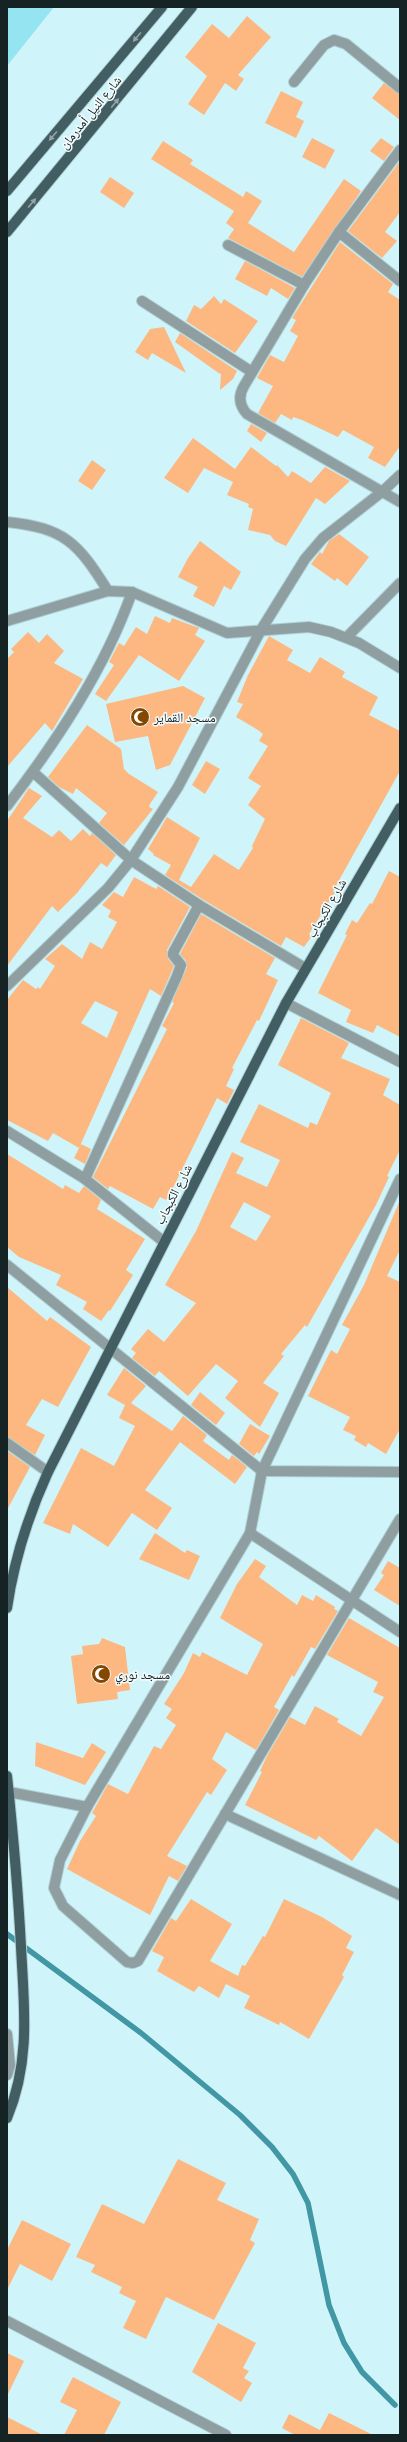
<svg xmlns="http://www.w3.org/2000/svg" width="407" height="2442" font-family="'Fira Sans Condensed','Noto Naskh Arabic',sans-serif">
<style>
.green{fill:#95e4f1}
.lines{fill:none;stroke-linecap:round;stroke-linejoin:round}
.stream{stroke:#4197a4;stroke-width:5.5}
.building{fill:#fcb880;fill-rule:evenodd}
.minor-casing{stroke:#aecfd4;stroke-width:12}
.major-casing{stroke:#aecfd4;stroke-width:12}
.minor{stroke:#8f9ea1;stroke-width:10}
.major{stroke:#425e62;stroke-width:10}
.oneway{fill:#92a5a8}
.labels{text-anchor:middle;stroke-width:3;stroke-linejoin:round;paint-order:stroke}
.street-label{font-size:13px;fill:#152325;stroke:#f4fcfd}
.poi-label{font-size:13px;fill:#152325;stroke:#f4fcfd;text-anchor:start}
</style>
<rect width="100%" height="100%" fill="#cff5fb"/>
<path class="green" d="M 7,7 L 54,7 L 7,66 Z"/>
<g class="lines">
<path class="stream" d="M 7,1934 L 141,2033 L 240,2115 L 272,2147 L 293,2174 L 308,2203 L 329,2305 L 344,2343 L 362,2372 L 395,2405"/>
</g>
<g class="building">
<path d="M 247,16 L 271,37 L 238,75 L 244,79 L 236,91 L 225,83 L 204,115 L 188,104 L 207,76 L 185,57 L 212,24 L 229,38 Z"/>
<path d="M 384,83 L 400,94 L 400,120 L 372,98 Z"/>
<path d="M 281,91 L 303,102 L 296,117 L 304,121 L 296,138 L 265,123 Z"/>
<path d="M 312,138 L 335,150 L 325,169 L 302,157 Z"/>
<path d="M 381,138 L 394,147 L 384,161 L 370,151 Z"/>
<path d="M 163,141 L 193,160 L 190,164 L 243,197 L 246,191 L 262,201 L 248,223 L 294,252 L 344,179 L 361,191 L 302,277 L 228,238 L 234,229 L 226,223 L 234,211 L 151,159 Z"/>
<path d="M 400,161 L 400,212 L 385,232 L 397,241 L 382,258 L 348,231 Z"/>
<path d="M 110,177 L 134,193 L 124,208 L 100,192 Z"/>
<path d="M 340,242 L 393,284 L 388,292 L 400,300 L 400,446 L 385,467 L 368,458 L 374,447 L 343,430 L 338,437 L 302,420 L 293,417 L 292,420 L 281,414 L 275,423 L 258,413 L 273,386 L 257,378 L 270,355 L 284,362 L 298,336 L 290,331 L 296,320 L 292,318 Z"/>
<path d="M 245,261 L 295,288 L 288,299 L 271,288 L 267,296 L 235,279 Z"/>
<path d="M 214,296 L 221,304 L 224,299 L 258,321 L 235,353 L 186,321 L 194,305 L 201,309 Z"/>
<path d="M 164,327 L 186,373 L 152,353 L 148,360 L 135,352 L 150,329 Z"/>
<path d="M 180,333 L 237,371 L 233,379 L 220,390 L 221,373 L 220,374 L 175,342 Z"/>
<path d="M 251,424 L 267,433 L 261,442 L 247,431 Z"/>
<path d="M 193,438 L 235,469 L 251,447 L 276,466 L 277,465 L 288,477 L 292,471 L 311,483 L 325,467 L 350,481 L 325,504 L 316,498 L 286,546 L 275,541 L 270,535 L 248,530 L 253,509 L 248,507 L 249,504 L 227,495 L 233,482 L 204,468 L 188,493 L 164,478 Z"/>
<path d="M 92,460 L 106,470 L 92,490 L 78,481 Z"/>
<path d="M 339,534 L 369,557 L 347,586 L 337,578 L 335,581 L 328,576 L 311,564 L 320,552 L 322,554 L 329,541 Z"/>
<path d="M 200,541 L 241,572 L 231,590 L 224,586 L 214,607 L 193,596 L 198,587 L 178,577 L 188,558 Z"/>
<path d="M 155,616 L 170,623 L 172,618 L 199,628 L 195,635 L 205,641 L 179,681 L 139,655 L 106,701 L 95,694 L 114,665 L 109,662 L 119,643 L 124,646 L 136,627 L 147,634 Z"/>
<path d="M 28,632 L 39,643 L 47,634 L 64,651 L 54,663 L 83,679 L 52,731 L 45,723 L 7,767 L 7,659 L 14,652 L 11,649 Z"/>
<path d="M 269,636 L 293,650 L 287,660 L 310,673 L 320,657 L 345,672 L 342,677 L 378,697 L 369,715 L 400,731 L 400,771 L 333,891 L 335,892 L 309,934 L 312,936 L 304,947 L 286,937 L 281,946 L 202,899 L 165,875 L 171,865 L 153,855 L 154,854 L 148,849 L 167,817 L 200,838 L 179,880 L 191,887 L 214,854 L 239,870 L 253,848 L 252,846 L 265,819 L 248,805 L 261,786 L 248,778 L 268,746 L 259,741 L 263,734 L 258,730 L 236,717 L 243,704 L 237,702 L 248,675 Z"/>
<path d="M 183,686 L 205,698 L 170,765 L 156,770 L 148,736 L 115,742 L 106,704 Z"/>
<path d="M 87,725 L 121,749 L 124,769 L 129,774 L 158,792 L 150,804 L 149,807 L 153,809 L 124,845 L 99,823 L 107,813 L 76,788 L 73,794 L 59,787 L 48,777 Z"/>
<path d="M 206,761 L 220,769 L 205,794 L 192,785 Z"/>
<path d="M 29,788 L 42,796 L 23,818 L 52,837 L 59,830 L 71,841 L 83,829 L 90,836 L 92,833 L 116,855 L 107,867 L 101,863 L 77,893 L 58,912 L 52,906 L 7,966 L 7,821 Z"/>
<path d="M 389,871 L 400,877 L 400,1037 L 377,1025 L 373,1033 L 346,1022 L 351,1010 L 318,993 L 347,935 L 345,934 L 352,920 L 357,923 L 370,903 L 372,904 Z"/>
<path d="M 134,877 L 156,889 L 158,886 L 190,907 L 167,950 L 168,959 L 174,966 L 161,996 L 150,989 L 79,1148 L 53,1133 L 48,1141 L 7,1120 L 7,1000 L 23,980 L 36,989 L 38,987 L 40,989 L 55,966 L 45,959 L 62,944 L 82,959 L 90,942 L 102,949 L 117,922 L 108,917 L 111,911 L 102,905 L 114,892 L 123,897 ZM 95,1001 L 118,1012 L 107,1038 L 81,1023 Z"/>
<path d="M 201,914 L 275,958 L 266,974 L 278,980 L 259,1021 L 257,1020 L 232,1068 L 234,1069 L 226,1086 L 234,1090 L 227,1104 L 217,1098 L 171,1192 L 166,1200 L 160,1197 L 153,1209 L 110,1186 L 108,1189 L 93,1177 L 167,1029 L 162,1026 L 174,1003 L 172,1002 L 187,967 L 186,961 L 180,954 Z"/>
<path d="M 301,1018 L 349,1043 L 341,1058 L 390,1079 L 383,1095 L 400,1105 L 400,1150 L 387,1176 L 389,1177 L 376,1205 L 307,1327 L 305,1325 L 281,1354 L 284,1356 L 263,1383 L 279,1393 L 260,1427 L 225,1398 L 238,1381 L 216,1364 L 188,1396 L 159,1371 L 155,1376 L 132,1358 L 136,1353 L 131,1349 L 148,1329 L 164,1342 L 196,1303 L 165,1285 L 196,1231 L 232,1152 L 244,1158 L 236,1173 L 267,1187 L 280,1160 L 240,1142 L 259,1104 L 308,1128 L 310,1122 L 317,1125 L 331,1093 L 278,1065 ZM 244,1202 L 271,1216 L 256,1241 L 230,1227 Z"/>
<path d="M 81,1144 L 91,1149 L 85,1164 L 74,1158 Z"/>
<path d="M 7,1154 L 63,1189 L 65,1185 L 79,1193 L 84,1186 L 101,1200 L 97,1209 L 145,1239 L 126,1270 L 133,1275 L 110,1311 L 109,1310 L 101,1321 L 83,1309 L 87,1302 L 56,1285 L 61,1275 L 19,1257 L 7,1247 Z"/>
<path d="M 400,1200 L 400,1250 L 387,1276 L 400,1282 L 400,1429 L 386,1454 L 368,1443 L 366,1447 L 354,1440 L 356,1436 L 343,1430 L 350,1417 L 308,1396 L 331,1350 L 337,1354 L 350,1329 L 342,1325 L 364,1285 Z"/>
<path d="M 7,1287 L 47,1321 L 50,1317 L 91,1347 L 58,1407 L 42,1399 L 26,1425 L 45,1435 L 35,1455 L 7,1437 Z"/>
<path d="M 124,1368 L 146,1386 L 131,1403 L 172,1431 L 183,1416 L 207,1435 L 203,1441 L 229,1460 L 232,1455 L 247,1467 L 235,1484 L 180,1442 L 145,1490 L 172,1508 L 157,1530 L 132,1513 L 108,1547 L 73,1524 L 70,1534 L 43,1523 L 81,1448 L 114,1466 L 135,1426 L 119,1418 L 125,1405 L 107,1395 Z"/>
<path d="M 200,1392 L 225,1413 L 216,1425 L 191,1405 Z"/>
<path d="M 250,1424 L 270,1436 L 259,1454 L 257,1452 L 254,1456 L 239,1444 Z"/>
<path d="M 7,1451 L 30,1467 L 7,1510 Z"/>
<path d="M 155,1533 L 185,1553 L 187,1550 L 200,1556 L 189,1580 L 139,1559 Z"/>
<path d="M 255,1559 L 266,1566 L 259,1577 L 297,1605 L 302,1595 L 313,1601 L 316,1595 L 335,1607 L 334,1609 L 338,1611 L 315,1649 L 311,1647 L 294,1677 L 292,1675 L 274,1707 L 279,1710 L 256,1750 L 226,1732 L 212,1759 L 227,1770 L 211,1795 L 207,1792 L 167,1856 L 187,1866 L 178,1881 L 169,1876 L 150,1915 L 67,1869 L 80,1841 L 96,1816 L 92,1813 L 108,1784 L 128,1794 L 154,1746 L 161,1749 L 176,1725 L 166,1718 L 172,1709 L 164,1704 L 184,1673 L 193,1653 L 200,1657 L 202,1652 L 247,1675 L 263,1644 L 220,1618 L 237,1584 Z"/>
<path d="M 388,1561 L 400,1568 L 400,1606 L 374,1590 L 384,1575 L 381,1573 Z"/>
<path d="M 349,1618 L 400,1648 L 400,1845 L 376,1828 L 352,1861 L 319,1836 L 316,1840 L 245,1805 L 262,1772 L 260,1771 L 267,1756 L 290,1717 L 305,1725 L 315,1706 L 339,1719 L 337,1722 L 361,1736 L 384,1697 L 373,1692 L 378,1682 L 327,1655 Z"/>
<path d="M 102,1638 L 125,1647 L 130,1690 L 117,1692 L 118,1699 L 77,1704 L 71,1656 L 83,1654 L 82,1646 L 99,1644 Z"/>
<path d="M 36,1742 L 83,1758 L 92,1743 L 106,1752 L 85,1785 L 35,1766 Z"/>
<path d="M 191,1899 L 232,1924 L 210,1961 L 238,1976 L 242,1965 L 245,1966 L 263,1936 L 265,1937 L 284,1899 L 322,1917 L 352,1936 L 346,1948 L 354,1952 L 342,1975 L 344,1977 L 309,2039 L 280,2022 L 279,2025 L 244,2008 L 250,1996 L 226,1984 L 219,1998 L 199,1986 L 194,1992 L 157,1971 L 164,1957 L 152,1951 L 171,1918 L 176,1921 Z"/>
<path d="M 178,2159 L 226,2183 L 217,2200 L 259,2219 L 250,2240 L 255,2243 L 214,2320 L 166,2297 L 146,2339 L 123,2328 L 136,2301 L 119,2293 L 122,2287 L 91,2272 L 95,2265 L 76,2257 L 102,2204 L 144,2224 Z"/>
<path d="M 22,2220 L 71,2244 L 52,2281 L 20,2264 L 7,2290 L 7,2250 Z"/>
<path d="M 218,2323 L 256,2343 L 243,2368 L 249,2371 L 244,2378 L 252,2383 L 241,2402 L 192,2372 Z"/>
<path d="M 7,2353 L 24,2361 L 7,2396 Z"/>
<path d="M 73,2377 L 121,2402 L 104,2435 L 64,2435 L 77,2410 L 60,2402 Z"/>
<path d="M 329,2413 L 373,2435 L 295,2435 L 282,2428 L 289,2414 L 320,2430 Z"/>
<path d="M 7,2417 L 43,2435 L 7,2435 Z"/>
</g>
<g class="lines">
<defs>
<g id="minor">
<path d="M 294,82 L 324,45 L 334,40 L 346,44 L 400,88"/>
<path d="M 400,150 L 339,232 L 304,285 L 244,386 C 238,396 239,405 247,414 L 400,502"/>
<path d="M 339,232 L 400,281"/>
<path d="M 228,245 L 304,285"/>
<path d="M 142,301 L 252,372"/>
<path d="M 7,522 C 65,528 78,543 108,591"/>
<path d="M 7,621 L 108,591 L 132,592 L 227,633 L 309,627 L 331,632 L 359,643 L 400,668"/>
<path d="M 347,637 L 400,583"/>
<path d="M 33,772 L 131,860 L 199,905 L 305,968"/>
<path d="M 7,806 C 56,742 105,669 132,592"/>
<path d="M 7,986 L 108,888 L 131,860 L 178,787 L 261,630 L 305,559 L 323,538 L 383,491 L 400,475"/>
<path d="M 286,1003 L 400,1062"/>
<path d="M 7,1131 L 85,1179 L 164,1242"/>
<path d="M 85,1179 L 177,976 L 181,965 L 173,955 L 173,953 L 199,905"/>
<path d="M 400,1179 L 262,1471 L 250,1533 L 87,1807 L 60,1860 L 54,1888 L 63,1906 L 127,1962 L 133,1963 L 138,1961 L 400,1519"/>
<path d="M 7,1265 L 262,1471 L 400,1472"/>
<path d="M 7,1443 L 48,1472"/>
<path d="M 250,1533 L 400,1632"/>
<path d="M 9,1792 L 87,1807"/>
<path d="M 225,1814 L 400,1895"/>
<path d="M 7,2034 L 10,2065 L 7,2075"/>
<path d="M 7,2321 L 226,2435"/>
</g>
<g id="major">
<path d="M 7,191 L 162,7"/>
<path d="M 7,232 L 192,7"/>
<path d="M 7,1608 C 14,1560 28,1516 48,1472 L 286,1003 L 400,808"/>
<path d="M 7,1776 C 13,1833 18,1890 21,1947 C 24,2006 31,2061 7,2118"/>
</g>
</defs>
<use href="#minor" class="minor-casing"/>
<use href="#major" class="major-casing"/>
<use href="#minor" class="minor"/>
<use href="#major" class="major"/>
</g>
<defs><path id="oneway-solid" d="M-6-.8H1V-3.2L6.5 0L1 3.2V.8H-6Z"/></defs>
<g class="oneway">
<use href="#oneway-solid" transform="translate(137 37) rotate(130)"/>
<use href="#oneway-solid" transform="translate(115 103) rotate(-51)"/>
<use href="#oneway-solid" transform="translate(53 136) rotate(131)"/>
<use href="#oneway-solid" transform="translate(32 203) rotate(-50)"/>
</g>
<defs>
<symbol id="mosque-disc" viewBox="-11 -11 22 22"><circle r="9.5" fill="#844802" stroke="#f4fcfd"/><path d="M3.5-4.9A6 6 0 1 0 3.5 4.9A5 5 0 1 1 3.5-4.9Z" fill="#fff"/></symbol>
</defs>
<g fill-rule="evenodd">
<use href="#mosque-disc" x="129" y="706" width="22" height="22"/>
<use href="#mosque-disc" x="90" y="1663" width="22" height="22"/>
</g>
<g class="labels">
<g class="street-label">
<text transform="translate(90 112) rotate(-51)" y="5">شارع النيل أمدرمان</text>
<text transform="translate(326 908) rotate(-60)" y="5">شارع الكبجاب</text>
<text transform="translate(173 1194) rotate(-63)" y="5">شارع الكبجاب</text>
</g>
<g class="poi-label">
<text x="154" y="722">مسجد القماير</text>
<text x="115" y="1679">مسجد نوري</text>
</g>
</g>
<rect width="407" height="2442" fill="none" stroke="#152325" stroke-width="16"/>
</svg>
